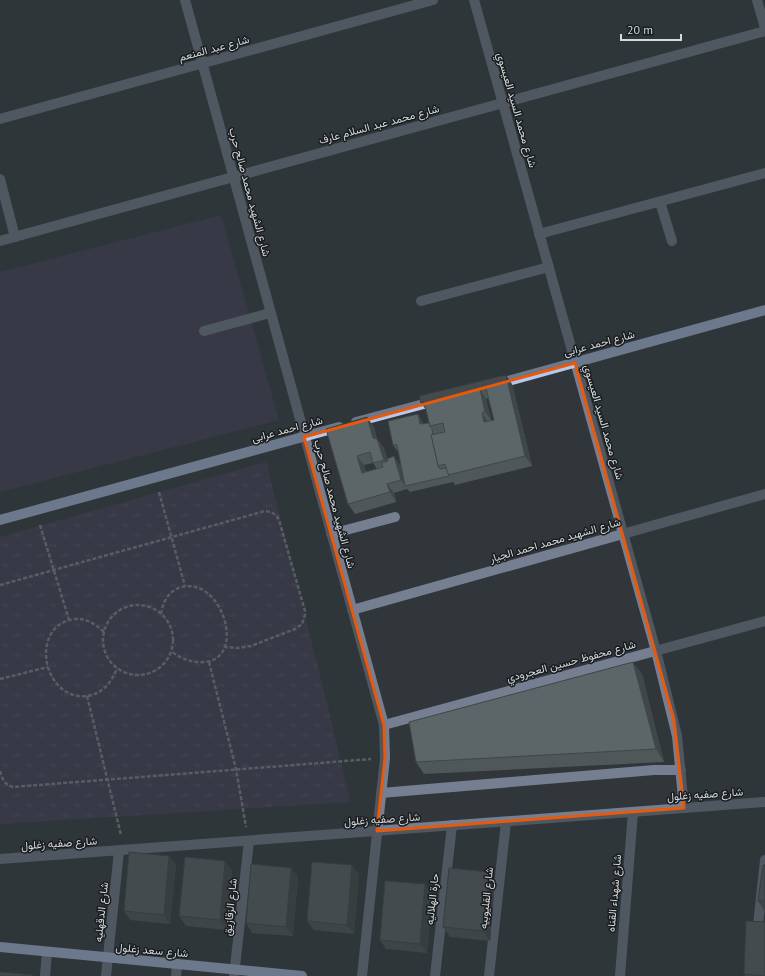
<svg xmlns="http://www.w3.org/2000/svg" width="765" height="976" font-family="'PT Sans',Vazirmatn,sans-serif">
<style>
.green{fill:#403c57}
.park{fill:url(#park-tufts)}
.lines{fill:none;stroke-linecap:round;stroke-linejoin:round}
.path{stroke:#888d90;stroke-width:2.5;stroke-dasharray:4 2;stroke-linecap:butt}
.minor{stroke:#767f91;stroke-width:10}
.major{stroke:#b7c8ed;stroke-width:10}
.wall{fill:#4f5759;fill-rule:evenodd}
.shaded-wall{fill:#404748}
.building{fill:#5c6567;stroke:#404748;fill-rule:evenodd}
.marked{fill:none;stroke:#e8590c;stroke-width:3;stroke-linejoin:round}
.labels{text-anchor:middle;stroke-width:3;stroke-linejoin:round;paint-order:stroke}
.street-label{font-size:11px;fill:#d5d9db;stroke:#1a1d1f}
</style>
<defs>
<pattern id="park-tufts" width="24" height="20" patternUnits="userSpaceOnUse"><rect width="24" height="20" fill="#403c57"/><path d="M3 7l-1-3M5 7V3M7 7l1-3M15 17l-1-3M17 17v-4M19 17l1-3" fill="none" stroke="#5b586f"/></pattern>
</defs>
<rect width="100%" height="100%" fill="#30363a"/>
<path class="green" d="M 221,215 L 279,420 L 0,492 L 0,272 Z"/>
<path class="park" d="M 266,462 L 329,711 L 350,802 L 0,824 L 0,537 Z"/>
<g class="lines">
<g class="path">
<path d="M 159,492 L 185,586"/>
<path d="M 40,525 L 69,620"/>
<path d="M 0,585 L 265,511 C 272,512 276,514 279,520 L 305,611 L 305,615 L 302,624 L 295,629 L 251,646 L 238,648 L 225,647"/>
<circle cx="138" cy="640" r="35"/>
<path d="M 161,614 C 163,601 169,590 182,587 C 222,577 247,658 205,662 C 192,663 181,659 171,651"/>
<path d="M 104,632 C 95,624 87,618 74,619 C 28,626 43,702 88,696 C 103,693 112,682 117,668"/>
<path d="M 209,662 L 236,769 L 246,827"/>
<path d="M 0,679 L 48,667"/>
<path d="M 87,696 L 121,835"/>
<path d="M 0,771 C 2,779 5,785 13,787 L 371,759"/>
</g>
<g class="minor">
<path d="M 185,0 L 384,725 L 385,758 L 362,976"/>
<path d="M 474,0 L 656,651 L 677,736 L 684,808"/>
<path d="M 757,0 L 765,28"/>
<path d="M 0,119 L 433,0"/>
<path d="M 0,179 L 15,237"/>
<path d="M 660,202 L 672,241"/>
<path d="M 539,234 L 765,173"/>
<path d="M 0,241 L 765,31"/>
<path d="M 421,301 L 549,267"/>
<path d="M 204,331 L 270,313"/>
<path d="M 331,534 L 395,517"/>
<path d="M 352,610 L 765,494"/>
<path d="M 384,725 L 765,621"/>
<path d="M 381,793 L 654,770 L 681,770"/>
<path d="M 0,859 L 765,802"/>
<path d="M 757,934 L 765,860"/>
<path d="M 45,976 L 47,952"/>
<path d="M 106,976 L 119,851"/>
<path d="M 176,976 L 177,964"/>
<path d="M 234,976 L 249,841"/>
<path d="M 435,976 L 452,825"/>
<path d="M 489,976 L 506,822"/>
<path d="M 620,976 L 633,812"/>
</g>
<g class="major">
<path d="M 497,384 L 765,310"/>
<path d="M 356,422 L 435,401"/>
<path d="M 0,520 L 339,427"/>
<path d="M 0,947 L 302,976"/>
</g>
</g>
<g class="wall">
<path d="M 512,384 L 532,466 L 455,485 L 453,482 L 410,492 L 407,489 L 394,493 L 396,502 L 355,514 L 348,504 L 326,429 L 374,427 L 377,439 L 384,448 L 388,461 L 401,466 L 398,452 L 393,445 L 418,414 L 422,421 L 423,424 L 429,423 L 426,410 L 421,403 L 419,396 ZM 488,398 L 494,420 L 491,421 L 486,399 ZM 373,463 L 377,469 L 366,472 L 364,465 Z"/>
<path d="M 642,674 L 664,762 L 424,774 L 416,762 Z"/>
<path d="M 169,856 L 176,865 L 170,924 L 130,920 L 124,911 Z"/>
<path d="M 352,865 L 359,875 L 354,934 L 314,930 L 307,921 Z"/>
<path d="M 765,865 L 765,911 L 758,901 Z"/>
<path d="M 291,868 L 298,877 L 293,936 L 252,933 L 246,923 Z"/>
<path d="M 232,870 L 226,930 L 186,926 L 179,916 Z"/>
<path d="M 495,881 L 490,941 L 450,937 L 443,927 Z"/>
<path d="M 432,894 L 427,953 L 386,949 L 380,940 Z"/>
<path d="M 765,922 L 765,976 L 745,976 L 744,974 Z"/>
</g>
<g class="shaded-wall">
<path d="M 506,375 L 512,384 L 532,466 L 525,456 Z"/>
<path d="M 480,389 L 486,399 L 492,421 L 485,412 Z"/>
<path d="M 482,413 L 488,422 L 484,422 Z"/>
<path d="M 418,414 L 422,421 L 425,431 L 420,424 Z"/>
<path d="M 367,417 L 374,427 L 377,439 L 384,448 L 390,470 L 384,460 L 373,438 Z"/>
<path d="M 357,456 L 364,465 L 369,482 L 362,473 Z"/>
<path d="M 394,456 L 401,466 L 405,486 L 401,480 Z"/>
<path d="M 387,484 L 394,493 L 396,502 L 390,492 Z"/>
<path d="M 633,662 L 642,674 L 664,762 L 656,749 Z"/>
<path d="M 169,856 L 176,865 L 170,924 L 164,915 Z"/>
<path d="M 225,861 L 232,870 L 226,930 L 220,920 Z"/>
<path d="M 352,865 L 359,875 L 354,934 L 347,925 Z"/>
<path d="M 291,868 L 298,877 L 293,936 L 286,927 Z"/>
<path d="M 489,872 L 495,881 L 490,941 L 483,931 Z"/>
<path d="M 425,884 L 432,894 L 427,953 L 420,944 Z"/>
</g>
<g class="building">
<path d="M 506,375 L 525,456 L 448,475 L 445,464 L 438,466 L 431,435 L 445,432 L 443,423 L 430,426 L 424,402 L 421,403 L 419,396 ZM 486,388 L 494,420 L 484,422 L 482,413 L 485,412 L 480,389 Z"/>
<path d="M 418,414 L 420,424 L 429,423 L 430,426 L 432,429 L 433,434 L 431,435 L 438,466 L 440,469 L 446,468 L 449,476 L 405,486 L 397,445 L 393,445 L 388,421 Z"/>
<path d="M 367,417 L 373,438 L 377,439 L 384,460 L 373,463 L 370,452 L 357,456 L 362,473 L 383,467 L 381,463 L 388,461 L 387,459 L 394,456 L 401,480 L 387,484 L 390,492 L 348,504 L 326,429 Z"/>
<path d="M 633,662 L 656,749 L 416,762 L 409,722 Z"/>
<path d="M 129,852 L 169,856 L 164,915 L 124,911 Z"/>
<path d="M 185,857 L 225,861 L 220,920 L 179,916 Z"/>
<path d="M 312,862 L 352,865 L 347,925 L 307,921 Z"/>
<path d="M 251,864 L 291,868 L 286,927 L 246,923 Z"/>
<path d="M 763,865 L 765,865 L 765,901 L 758,901 Z"/>
<path d="M 449,868 L 489,872 L 483,931 L 443,927 Z"/>
<path d="M 385,881 L 425,884 L 420,944 L 380,940 Z"/>
<path d="M 746,921 L 765,922 L 765,976 L 744,974 Z"/>
<path d="M 0,972 L 33,975 L 33,976 L 0,976 Z"/>
</g>
<path d="M0 0H765V976H0ZM 575,363 L 674,720 L 684,808 L 377,831 L 385,758 L 384,725 L 304,437 Z" fill="#30363a" fill-opacity=".55" fill-rule="evenodd"/>
<path class="marked" d="M 575,363 L 674,720 L 684,808 L 377,831 L 385,758 L 384,725 L 304,437 Z"/>
<g class="labels">
<g class="street-label">
<text transform="translate(214 48) rotate(-15)" y="4">شارع عبد المنعم</text>
<text transform="translate(517 110) rotate(74)" y="4">شارع محمد السيد العيسوي</text>
<text transform="translate(379 124) rotate(-15)" y="4">شارع محمد عبد السلام عارف</text>
<text transform="translate(250 192) rotate(75)" y="4">شارع الشهيد محمد صالح حرب</text>
<text transform="translate(599 343) rotate(-15)" y="4">شارع احمد عرابى</text>
<text transform="translate(604 422) rotate(74)" y="4">شارع محمد السيد العيسوي</text>
<text transform="translate(287 429) rotate(-15)" y="4">شارع احمد عرابى</text>
<text transform="translate(335 504) rotate(75)" y="4">شارع الشهيد محمد صالح حرب</text>
<text transform="translate(555 540) rotate(-16)" y="4">شارع الشهيد محمد احمد الجيار</text>
<text transform="translate(571 661) rotate(-15)" y="4">شارع محفوظ حسين العجرودي</text>
<text transform="translate(705 794) rotate(-4)" y="4">شارع صفيه زغلول</text>
<text transform="translate(382 819) rotate(-4)" y="4">شارع صفيه زغلول</text>
<text transform="translate(59 843) rotate(-4)" y="4">شارع صفيه زغلول</text>
<text transform="translate(614 893) rotate(-85)" y="4">شارع شهداء القناه</text>
<text transform="translate(486 898) rotate(-84)" y="4">شارع القليوبيه</text>
<text transform="translate(432 899) rotate(-84)" y="4">حارة الهلاليه</text>
<text transform="translate(230 907) rotate(-84)" y="4">شارع الزقازيق</text>
<text transform="translate(101 912) rotate(-84)" y="4">شارع الدقهليه</text>
<text transform="translate(152 950) rotate(5)" y="4">شارع سعد زغلول</text>
</g>
</g>
<path d="M621 34v6h60v-6" fill="none" stroke="#d5d9db" stroke-width="2"/>
<text x="627" y="34" font-size="12" fill="#d5d9db" stroke="#1a1d1f" stroke-width="3" paint-order="stroke">20 m</text>
</svg>
